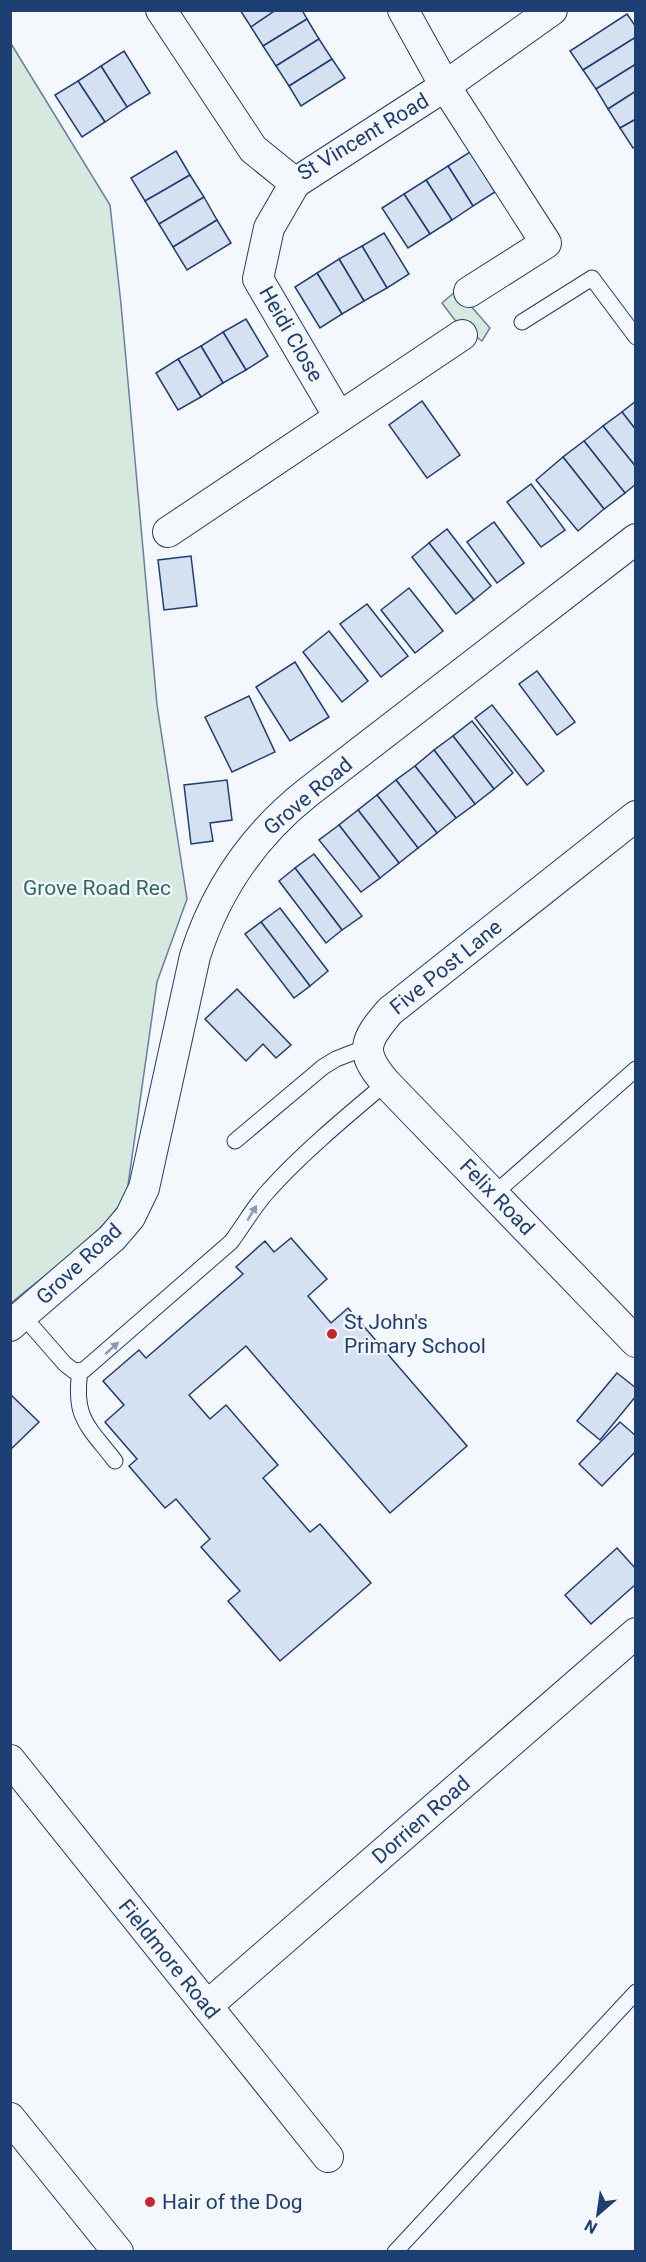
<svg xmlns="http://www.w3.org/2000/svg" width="646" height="2262" font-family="Roboto,sans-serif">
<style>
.green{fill:#d7e8df;stroke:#687fa3;stroke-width:1.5}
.building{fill:#d5e0f0;stroke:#1d3f73;stroke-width:1.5}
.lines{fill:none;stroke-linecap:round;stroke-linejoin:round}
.service-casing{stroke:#1d3f73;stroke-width:17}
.minor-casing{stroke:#1d3f73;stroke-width:32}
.service{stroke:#f4f7fb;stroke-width:15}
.minor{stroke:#f4f7fb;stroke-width:30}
.oneway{fill:#889bb7}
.poi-dot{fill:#c62828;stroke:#f4f7fb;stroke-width:2}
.labels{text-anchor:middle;stroke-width:4.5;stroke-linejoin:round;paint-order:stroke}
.street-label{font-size:21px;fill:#1d3f73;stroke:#f4f7fb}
.park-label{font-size:21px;fill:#2c6c60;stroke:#f4f7fb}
.poi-label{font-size:21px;fill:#1d3f73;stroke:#f4f7fb;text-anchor:start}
</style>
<rect width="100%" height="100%" fill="#f4f7fb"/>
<g class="green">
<path d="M 10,42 L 110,205 L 121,304 L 157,705 L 187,899 L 157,982 L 127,1192 C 108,1232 45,1274 11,1303 Z"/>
<path d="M 457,290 L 490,328 L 482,341 L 457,323 L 442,303 Z"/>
</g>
<g class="building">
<path d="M 240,10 L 276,10 L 251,27 Z"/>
<path d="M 276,10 L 302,10 L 307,19 L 263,46 L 251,27 Z"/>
<path d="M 627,14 L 636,27 L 636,37 L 583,70 L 570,51 Z"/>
<path d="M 307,19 L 319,39 L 276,66 L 263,46 Z"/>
<path d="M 636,37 L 636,64 L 596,89 L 583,70 Z"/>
<path d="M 319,39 L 332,59 L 289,86 L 276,66 Z"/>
<path d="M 124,51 L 150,93 L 127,107 L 101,66 Z"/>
<path d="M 332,59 L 345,78 L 301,106 L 289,86 Z"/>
<path d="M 636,64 L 636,91 L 608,109 L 596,89 Z"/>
<path d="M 101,66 L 127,107 L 105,122 L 78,81 Z"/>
<path d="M 78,81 L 105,122 L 82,137 L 55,95 Z"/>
<path d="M 636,91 L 636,119 L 620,128 L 608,109 Z"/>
<path d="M 636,119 L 636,146 L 633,148 L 620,128 Z"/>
<path d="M 176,151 L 190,175 L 145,201 L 131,178 Z"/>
<path d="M 470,152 L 495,192 L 473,206 L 448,166 Z"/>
<path d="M 448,166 L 473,206 L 452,220 L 426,180 Z"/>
<path d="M 190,175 L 204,197 L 159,224 L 145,201 Z"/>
<path d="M 426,180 L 452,220 L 430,234 L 404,194 Z"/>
<path d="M 404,194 L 430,234 L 408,248 L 382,208 Z"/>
<path d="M 204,197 L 217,220 L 173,247 L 159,224 Z"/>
<path d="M 217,220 L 231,243 L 187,270 L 173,247 Z"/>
<path d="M 384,233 L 409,274 L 387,288 L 362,246 Z"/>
<path d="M 362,246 L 387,288 L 364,301 L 339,259 Z"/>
<path d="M 339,259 L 364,301 L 342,314 L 317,273 Z"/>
<path d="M 317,273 L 342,314 L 320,328 L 295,287 Z"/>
<path d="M 246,319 L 268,356 L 246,370 L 223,332 Z"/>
<path d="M 223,332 L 246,370 L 223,383 L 201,346 Z"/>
<path d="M 201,346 L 223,383 L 201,397 L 178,359 Z"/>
<path d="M 178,359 L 201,397 L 178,410 L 156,373 Z"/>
<path d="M 422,401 L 460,455 L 427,478 L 389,425 Z"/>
<path d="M 636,401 L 636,430 L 622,412 Z"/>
<path d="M 622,412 L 636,430 L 636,467 L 603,426 Z"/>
<path d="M 603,426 L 636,467 L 636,484 L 625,493 L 584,441 Z"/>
<path d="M 584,441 L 625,493 L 604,509 L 563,457 Z"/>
<path d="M 563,457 L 604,509 L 578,531 L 536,480 Z"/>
<path d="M 531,484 L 565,530 L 541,547 L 507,502 Z"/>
<path d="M 494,522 L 524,563 L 497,583 L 467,542 Z"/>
<path d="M 447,529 L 491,586 L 474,600 L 429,543 Z"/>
<path d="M 429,543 L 474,600 L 456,614 L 412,557 Z"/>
<path d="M 191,556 L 197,606 L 164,610 L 158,560 Z"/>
<path d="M 409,588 L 443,631 L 415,653 L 381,610 Z"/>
<path d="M 367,604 L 408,656 L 381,677 L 340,624 Z"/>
<path d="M 329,631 L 368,681 L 342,702 L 303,652 Z"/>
<path d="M 295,662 L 329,717 L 290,741 L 256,687 Z"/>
<path d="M 537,671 L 575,722 L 557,735 L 519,684 Z"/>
<path d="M 249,696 L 275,752 L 232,772 L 205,717 Z"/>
<path d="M 492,705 L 544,771 L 527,785 L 475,718 Z"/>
<path d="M 472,721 L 513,773 L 494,789 L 453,736 Z"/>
<path d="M 453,736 L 494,789 L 475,804 L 434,750 Z"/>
<path d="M 434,750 L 475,804 L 456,818 L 415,766 Z"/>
<path d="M 415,766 L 456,818 L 437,833 L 396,780 Z"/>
<path d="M 227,780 L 232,820 L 210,823 L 213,841 L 191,844 L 184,785 Z"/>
<path d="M 396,780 L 437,833 L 418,848 L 377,795 Z"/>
<path d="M 377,795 L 418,848 L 399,863 L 358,810 Z"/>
<path d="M 358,810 L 399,863 L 380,878 L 339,825 Z"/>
<path d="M 339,825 L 380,878 L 361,892 L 319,840 Z"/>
<path d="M 314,854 L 362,916 L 342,930 L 295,868 Z"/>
<path d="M 295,868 L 342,930 L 326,943 L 279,881 Z"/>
<path d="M 280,908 L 328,971 L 310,986 L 261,922 Z"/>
<path d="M 261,922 L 310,986 L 294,998 L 245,934 Z"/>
<path d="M 237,989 L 291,1045 L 276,1058 L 263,1044 L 246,1061 L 205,1019 Z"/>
<path d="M 291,1238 L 327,1279 L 308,1296 L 331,1323 L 348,1308 L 467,1446 L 390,1513 L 246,1346 L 189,1395 L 210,1419 L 226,1405 L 278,1465 L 263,1478 L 310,1532 L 320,1524 L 371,1583 L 280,1661 L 228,1601 L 240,1591 L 201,1547 L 210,1539 L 176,1499 L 165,1508 L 129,1466 L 137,1459 L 105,1422 L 124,1405 L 103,1381 L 139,1350 L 146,1358 L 243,1274 L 236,1267 L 265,1241 L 274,1252 Z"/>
<path d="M 617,1373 L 636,1388 L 636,1396 L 600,1440 L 577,1421 Z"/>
<path d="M 10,1394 L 39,1422 L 10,1450 Z"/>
<path d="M 620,1422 L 636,1436 L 636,1451 L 602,1486 L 579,1464 Z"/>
<path d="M 617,1548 L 636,1569 L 636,1584 L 591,1624 L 565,1595 Z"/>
</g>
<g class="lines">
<defs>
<g id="service">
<path d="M 522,322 L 592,278 L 636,337"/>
<path d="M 235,1141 L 323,1067 L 336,1059 L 367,1047"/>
<path d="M 494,1194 L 636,1069"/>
<path d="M 23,1316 L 65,1364 L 74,1371 L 84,1370 L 231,1242 C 244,1225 254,1206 269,1190 C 302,1153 348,1115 386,1083"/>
<path d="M 80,1371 C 73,1418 88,1426 115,1461"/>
<path d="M 395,2252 L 636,1992"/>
</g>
<g id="minor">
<path d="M 161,10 L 253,149 L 295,183 L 445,86 L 552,10"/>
<path d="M 403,10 L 445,86 L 546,243 L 469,292"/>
<path d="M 295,183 L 269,228 L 258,279 L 339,417"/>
<path d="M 168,532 L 462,335"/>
<path d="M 636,816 L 390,1011 C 364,1041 359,1052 386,1083 L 636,1342"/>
<path d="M 10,1326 L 112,1238 L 130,1217 L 144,1188 L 195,956 C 216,890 253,836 307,793 L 636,539"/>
<path d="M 10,1760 L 328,2157"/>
<path d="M 207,2006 L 636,1633"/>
<path d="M 10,2118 L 118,2252"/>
</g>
</defs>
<use href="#service" class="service-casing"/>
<use href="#minor" class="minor-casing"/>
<use href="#service" class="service"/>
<use href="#minor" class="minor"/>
</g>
<defs><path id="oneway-solid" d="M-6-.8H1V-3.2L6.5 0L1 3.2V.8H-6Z" transform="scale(1.5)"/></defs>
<g class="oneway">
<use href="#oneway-solid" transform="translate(252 1213) rotate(-59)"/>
<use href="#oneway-solid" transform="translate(112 1348) rotate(-42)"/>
</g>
<g class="poi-dot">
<circle cx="332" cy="1334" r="6"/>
<circle cx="150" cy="2202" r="6"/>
</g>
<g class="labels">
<g class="street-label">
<text transform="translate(363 137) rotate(-31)" y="7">St Vincent Road</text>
<text transform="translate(291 334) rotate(60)" y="7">Heidi Close</text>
<text transform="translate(308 796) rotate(-40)" y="7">Grove Road</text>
<text transform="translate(446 967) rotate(-39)" y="7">Five Post Lane</text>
<text transform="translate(497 1197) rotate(46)" y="7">Felix Road</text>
<text transform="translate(79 1264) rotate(-43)" y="7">Grove Road</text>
<text transform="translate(421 1820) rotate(-41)" y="7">Dorrien Road</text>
<text transform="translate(169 1959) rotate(51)" y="7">Fieldmore Road</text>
</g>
<g class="park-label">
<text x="97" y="895">Grove Road Rec</text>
</g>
<g class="poi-label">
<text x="344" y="1329">St John's<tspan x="344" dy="24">Primary School</tspan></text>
<text x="162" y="2209">Hair of the Dog</text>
</g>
</g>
<rect width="646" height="2262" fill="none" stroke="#1d3f73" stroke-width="24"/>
<g transform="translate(598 2214) rotate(209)" stroke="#f4f7fb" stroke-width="4.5" paint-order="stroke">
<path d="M0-4.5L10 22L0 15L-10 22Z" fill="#1d3f73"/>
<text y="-9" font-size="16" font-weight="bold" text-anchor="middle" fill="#1d3f73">N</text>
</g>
</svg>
